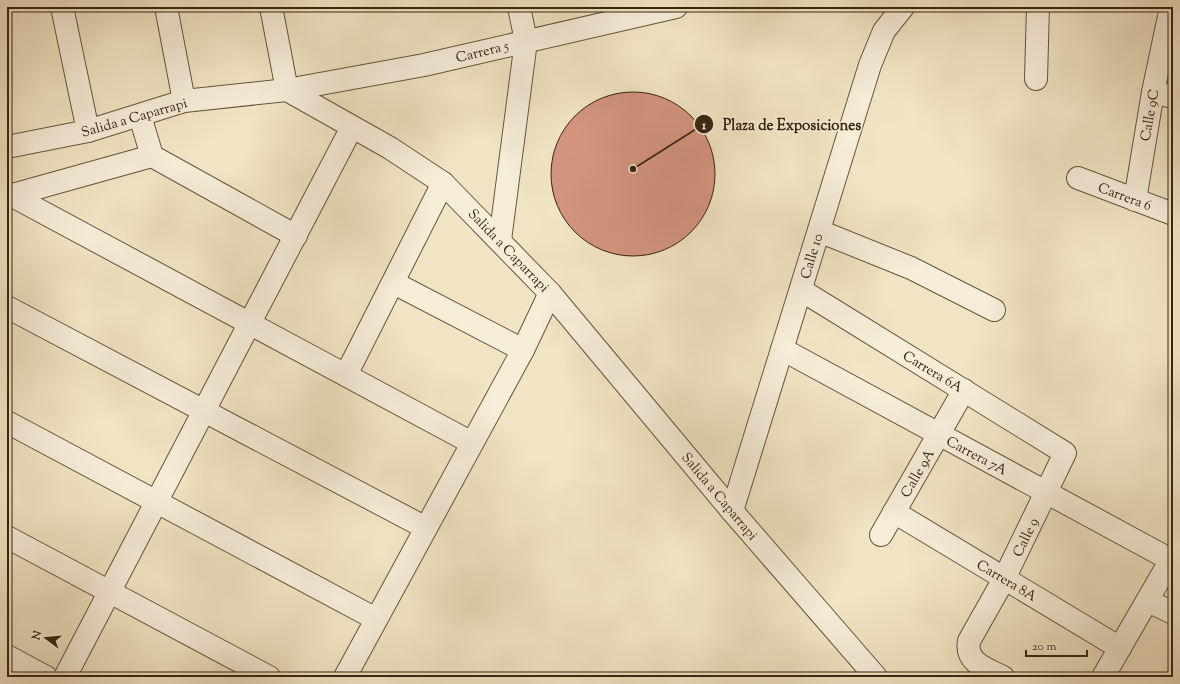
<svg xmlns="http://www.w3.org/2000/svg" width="1180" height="684" font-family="'Sorts Mill Goudy',serif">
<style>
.building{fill:#d4947f;stroke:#362510}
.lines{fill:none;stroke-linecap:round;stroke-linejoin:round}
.minor-casing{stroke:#65553d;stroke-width:24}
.minor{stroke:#f6edd9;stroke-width:22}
.labels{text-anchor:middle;stroke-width:3;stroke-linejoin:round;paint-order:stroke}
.street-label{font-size:14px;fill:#362510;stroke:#f6edd9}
.leader{fill:none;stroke:#362510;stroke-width:1.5}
.callout-dot{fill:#362510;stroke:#f6edd9;stroke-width:1.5}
.mark-label{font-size:12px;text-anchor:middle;font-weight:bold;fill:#fff}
.callout-label{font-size:15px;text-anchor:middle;font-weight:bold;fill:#362510;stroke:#f6edd9;stroke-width:3;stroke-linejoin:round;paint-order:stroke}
</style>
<rect width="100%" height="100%" fill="#f1e4c4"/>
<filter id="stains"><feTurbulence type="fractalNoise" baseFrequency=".005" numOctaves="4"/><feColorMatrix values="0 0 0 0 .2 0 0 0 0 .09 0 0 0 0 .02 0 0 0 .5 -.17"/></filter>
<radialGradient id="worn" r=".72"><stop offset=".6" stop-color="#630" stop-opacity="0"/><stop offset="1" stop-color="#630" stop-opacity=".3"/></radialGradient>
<g class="building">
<path d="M 1167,69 L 1173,70 L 1173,94 L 1161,91 Z"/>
<circle cx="633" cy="174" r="82"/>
</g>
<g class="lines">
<defs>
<g id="minor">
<path d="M 62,7 L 88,131"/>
<path d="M 166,7 L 184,101"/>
<path d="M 271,7 L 287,90 L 424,65 L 676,7"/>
<path d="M 1036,79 L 1038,7"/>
<path d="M 1153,92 L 1173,97"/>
<path d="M 140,116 L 152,156 L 296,236"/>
<path d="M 7,147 L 88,131 L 184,101 L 287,90 L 390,148 L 443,183 L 550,293 L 732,511 L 876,677"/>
<path d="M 1078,178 L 1173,214"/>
<path d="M 7,193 L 472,443"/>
<path d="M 12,195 L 152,156"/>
<path d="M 1135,200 L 1153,92 L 1171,7"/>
<path d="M 819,231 L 911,268 L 994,310"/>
<path d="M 500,240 L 526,41 L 519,7"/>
<path d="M 394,283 L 523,350"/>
<path d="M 801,290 L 1065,453 L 1004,579 L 969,641 C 965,663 987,669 1003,677"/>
<path d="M 7,307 L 426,528"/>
<path d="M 782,349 L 1171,560"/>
<path d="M 346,375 L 443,183"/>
<path d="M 7,422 L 376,619"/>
<path d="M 732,511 L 870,65 L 884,31 L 903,7"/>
<path d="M 894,512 L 1120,648"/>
<path d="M 881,535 L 964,390"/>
<path d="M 7,537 L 269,677"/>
<path d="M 1148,601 L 1173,613"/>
<path d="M 7,656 L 46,677"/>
<path d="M 65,677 L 352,127"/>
<path d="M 345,677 L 523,350 L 550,293"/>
<path d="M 1103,677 L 1173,556"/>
</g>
</defs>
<use href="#minor" class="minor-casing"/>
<use href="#minor" class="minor"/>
</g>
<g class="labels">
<g class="street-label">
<text transform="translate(482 51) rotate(-14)" y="5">Carrera 5</text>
<text transform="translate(1149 115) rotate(-80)" y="5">Calle 9C</text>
<text transform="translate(134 117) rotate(-16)" y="5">Salida a Caparrapi</text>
<text transform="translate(1125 196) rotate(20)" y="5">Carrera 6</text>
<text transform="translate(509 250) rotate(46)" y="5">Salida a Caparrapi</text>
<text transform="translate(811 256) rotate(-73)" y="5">Calle 10</text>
<text transform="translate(933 371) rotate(31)" y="5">Carrera 6A</text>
<text transform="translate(977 455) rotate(28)" y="5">Carrera 7A</text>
<text transform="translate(917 473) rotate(-60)" y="5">Calle 9A</text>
<text transform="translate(720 496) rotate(50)" y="5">Salida a Caparrapi</text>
<text transform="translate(1025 537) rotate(-64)" y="5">Calle 9</text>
<text transform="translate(1007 580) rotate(31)" y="5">Carrera 8A</text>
</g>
</g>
<path class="leader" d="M633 169L704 124"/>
<g class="callout-dot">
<circle cx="633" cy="169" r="4"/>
<circle cx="704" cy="124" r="10"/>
</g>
<g class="mark-label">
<text x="704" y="129">1</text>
</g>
<g class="callout-label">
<text x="792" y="130">Plaza de Exposiciones</text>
</g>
<rect width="1180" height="684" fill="none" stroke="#f1e4c4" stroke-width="24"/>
<rect x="8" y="8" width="1164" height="668" fill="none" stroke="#362510" stroke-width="2"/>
<rect x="12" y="12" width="1156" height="660" fill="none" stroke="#362510"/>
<g transform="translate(46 638) rotate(286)" stroke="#f6edd9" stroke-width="3" paint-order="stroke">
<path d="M0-3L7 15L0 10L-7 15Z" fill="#362510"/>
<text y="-6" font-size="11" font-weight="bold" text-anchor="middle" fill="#362510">N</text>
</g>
<path d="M1026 650v6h61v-6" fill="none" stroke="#362510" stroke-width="2"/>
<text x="1032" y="650" font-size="12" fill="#362510" stroke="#f6edd9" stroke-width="3" paint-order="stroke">20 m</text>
<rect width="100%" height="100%" filter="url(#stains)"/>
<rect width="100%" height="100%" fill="url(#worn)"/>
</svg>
